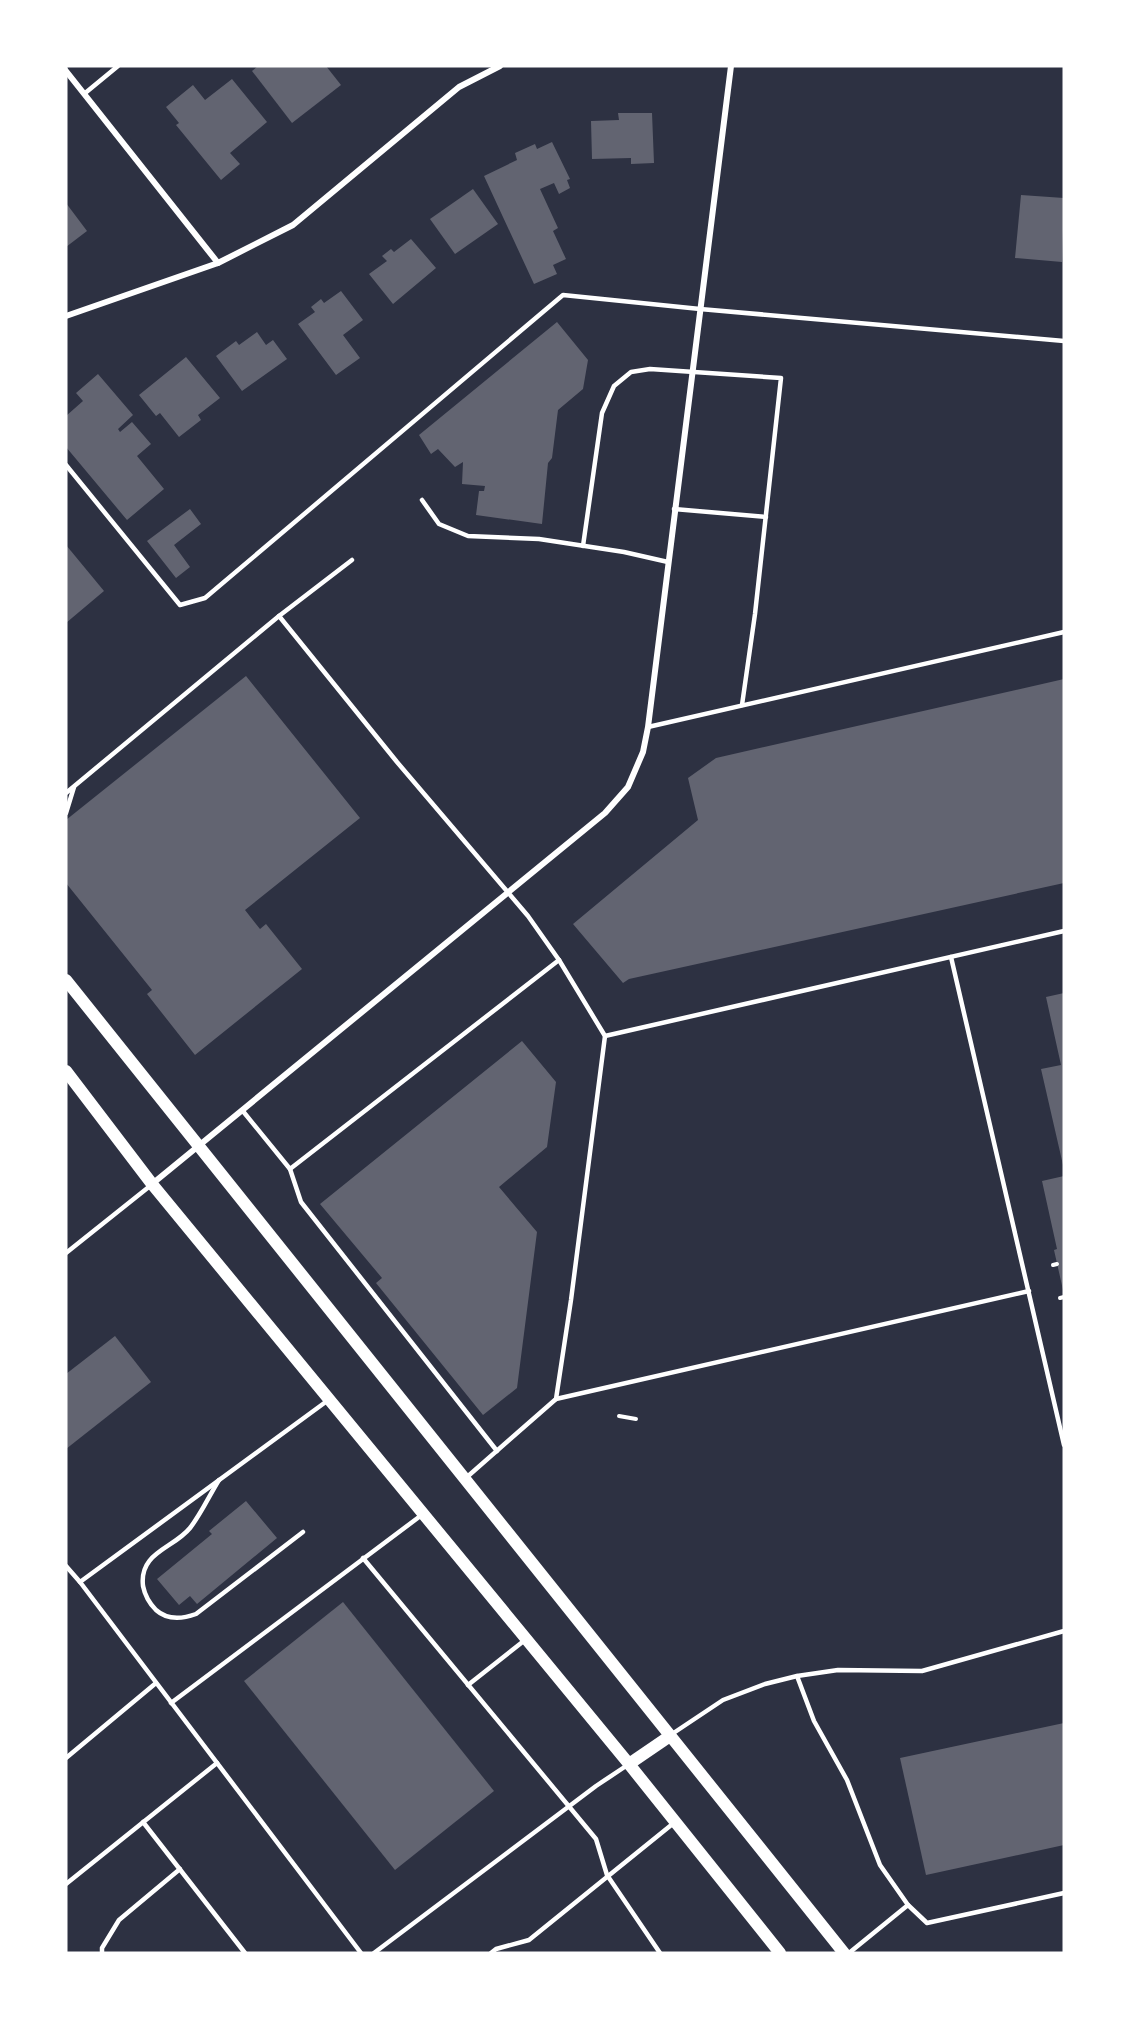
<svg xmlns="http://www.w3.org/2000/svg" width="1130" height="2019" font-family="'Work Sans',sans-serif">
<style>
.building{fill:#626471}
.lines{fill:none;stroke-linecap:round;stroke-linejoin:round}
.path{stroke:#fff;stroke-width:4}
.service{stroke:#fff;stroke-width:4.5}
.minor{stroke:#fff;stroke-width:6}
.secondary{stroke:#fff;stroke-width:12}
</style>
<rect width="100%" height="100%" fill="#2d3142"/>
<g class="building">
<path d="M 258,66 L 326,66 L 341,85 L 292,123 L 252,71 Z"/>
<path d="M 232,79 L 267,122 L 230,153 L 240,164 L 221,180 L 176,125 L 179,123 L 166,107 L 193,85 L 205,100 Z"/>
<path d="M 618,113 L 652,113 L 654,163 L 631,164 L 631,158 L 592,159 L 591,121 L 619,120 Z"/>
<path d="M 552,142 L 570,179 L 567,180 L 570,188 L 559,194 L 554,183 L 540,189 L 558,228 L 553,231 L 566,259 L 553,265 L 557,274 L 534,284 L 484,176 L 517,160 L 515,153 L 535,144 L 537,149 Z"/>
<path d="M 473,189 L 498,224 L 455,254 L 430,219 Z"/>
<path d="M 1021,195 L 1064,198 L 1062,262 L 1015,258 Z"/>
<path d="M 66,203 L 87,231 L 66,247 Z"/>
<path d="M 411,239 L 436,268 L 393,304 L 369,274 L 387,261 L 382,256 L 391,249 L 394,252 Z"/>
<path d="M 341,291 L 363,320 L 343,335 L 360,358 L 336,375 L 298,324 L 315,312 L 311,307 L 321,299 L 324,303 Z"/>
<path d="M 557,322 L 588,360 L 583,389 L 558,410 L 552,458 L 548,463 L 542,524 L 476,515 L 479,491 L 484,491 L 485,486 L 462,484 L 463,462 L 455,467 L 438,449 L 431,454 L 419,435 Z"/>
<path d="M 257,332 L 266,345 L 273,340 L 287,359 L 242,391 L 216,356 L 236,341 L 239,345 Z"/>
<path d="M 186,357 L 220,398 L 198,415 L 201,420 L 179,437 L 160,413 L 156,416 L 139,395 Z"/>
<path d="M 98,374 L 133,415 L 118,429 L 120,432 L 132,422 L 151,444 L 137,456 L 164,489 L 127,520 L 66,447 L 66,416 L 83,401 L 76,393 Z"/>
<path d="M 190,509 L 201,524 L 174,545 L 190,567 L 176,578 L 147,541 Z"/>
<path d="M 66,545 L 104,591 L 66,623 Z"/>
<path d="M 246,676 L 360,818 L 245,910 L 260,929 L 266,924 L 302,969 L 195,1055 L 147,994 L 152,990 L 66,883 L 66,820 Z"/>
<path d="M 1064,679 L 1064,883 L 629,979 L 623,983 L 573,924 L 698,820 L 688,778 L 716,758 Z"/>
<path d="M 1064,993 L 1064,1165 L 1063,1165 L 1041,1069 L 1061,1065 L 1046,997 Z"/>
<path d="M 522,1041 L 556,1082 L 547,1147 L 499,1187 L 537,1232 L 517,1388 L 483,1415 L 376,1283 L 382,1278 L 320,1204 Z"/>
<path d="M 1064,1176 L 1064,1290 L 1063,1290 L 1054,1250 L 1057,1249 L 1042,1181 Z"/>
<path d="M 115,1336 L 151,1382 L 66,1449 L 66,1374 Z"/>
<path d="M 246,1501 L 277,1538 L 197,1604 L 190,1596 L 179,1605 L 157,1579 L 212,1534 L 209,1531 Z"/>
<path d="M 343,1602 L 494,1791 L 395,1870 L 244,1681 Z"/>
<path d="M 1064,1723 L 1064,1845 L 926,1875 L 900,1758 Z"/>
</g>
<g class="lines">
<g class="path">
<path d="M 1053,1265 L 1057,1264"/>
<path d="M 1060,1298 L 1064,1297"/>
<path d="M 619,1416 L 636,1419"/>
</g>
<g class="service">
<path d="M 84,94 L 118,66"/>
<path d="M 66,465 L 180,605 L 205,598 L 563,295 L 700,309 L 1064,341"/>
<path d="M 422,500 L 439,524 L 468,536 L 539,539 L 624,552 L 668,562"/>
<path d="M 674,509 L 766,517"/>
<path d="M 583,546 L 602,413 L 614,386 L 631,372 L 650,369 L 781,378 L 755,614 L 742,705"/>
<path d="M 279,616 L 397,762 L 528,916 L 559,960 L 605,1036 L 571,1300 L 556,1399 L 467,1477"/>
<path d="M 648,727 L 1064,632"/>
<path d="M 66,793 L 279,616 L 352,560"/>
<path d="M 66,813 L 74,787"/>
<path d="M 951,957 L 1064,1445"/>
<path d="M 605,1036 L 1064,931"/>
<path d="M 242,1110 L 290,1169 L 559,960"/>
<path d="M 290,1169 L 301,1202 L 497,1451"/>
<path d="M 66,1253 L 150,1186"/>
<path d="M 556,1399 L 1029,1291"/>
<path d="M 219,1480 C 209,1496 201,1514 190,1528 C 173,1549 139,1552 143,1586 C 145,1596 149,1603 156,1610 C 167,1620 182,1619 196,1614 L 303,1532"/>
<path d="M 363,1558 L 596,1839 L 607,1875 L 660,1953"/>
<path d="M 66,1566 L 80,1582 L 327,1401"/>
<path d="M 80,1582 L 361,1953"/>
<path d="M 797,1676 L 814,1721 L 847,1780 L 880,1865 L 908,1905"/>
<path d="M 468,1685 L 525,1640"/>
<path d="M 171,1703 L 423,1514"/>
<path d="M 672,1734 L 723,1700 L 765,1684 L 797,1676 L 838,1670 L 922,1671 L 1064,1631"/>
<path d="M 66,1758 L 156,1683"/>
<path d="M 143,1822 L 245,1953"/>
<path d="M 66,1884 L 217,1763"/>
<path d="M 102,1953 L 102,1948 L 119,1920 L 180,1869"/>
<path d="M 374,1953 L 596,1786 L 629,1764"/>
<path d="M 491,1953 L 496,1949 L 529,1940 L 675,1822"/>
<path d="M 849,1953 L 908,1905 L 927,1923 L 1064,1893"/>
</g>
<g class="minor">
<path d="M 66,71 L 218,263"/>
<path d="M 66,316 L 218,263 L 293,225 L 459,87 L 500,66"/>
<path d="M 152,1184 L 605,813 L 628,787 L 643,752 L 648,727 L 731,66"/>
</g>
<g class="secondary">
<path d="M 66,980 L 844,1953"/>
<path d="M 66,1071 L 152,1184 L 629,1764 L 780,1953"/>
<path d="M 629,1764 L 670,1736"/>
</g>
</g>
<rect width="1130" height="2019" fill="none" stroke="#ffffff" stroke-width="135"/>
</svg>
